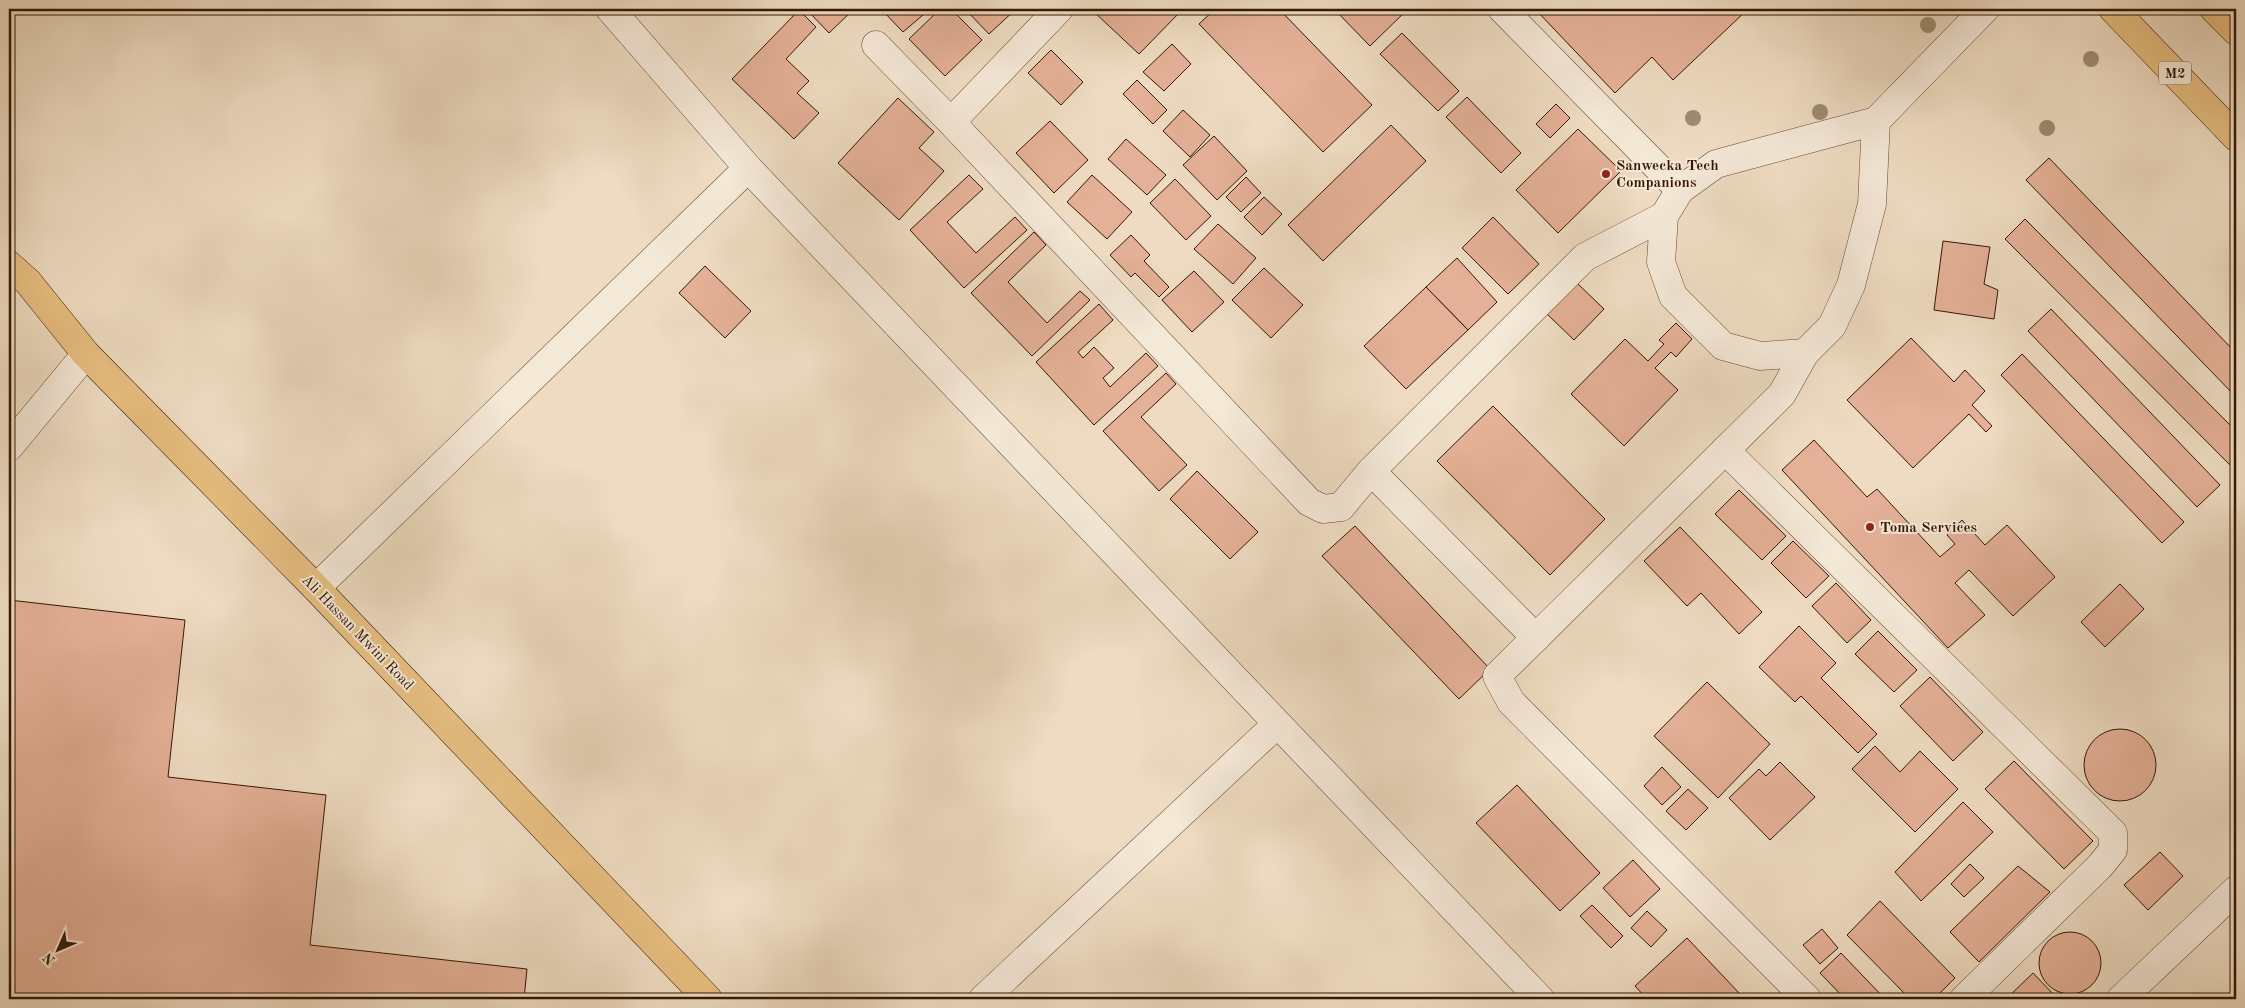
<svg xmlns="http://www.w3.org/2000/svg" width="2245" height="1008" font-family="'Old Standard TT',serif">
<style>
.building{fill:#e4b097;stroke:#351803}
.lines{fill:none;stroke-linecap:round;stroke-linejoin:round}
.minor-casing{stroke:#634932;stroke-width:29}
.major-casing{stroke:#351803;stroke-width:29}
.highway-casing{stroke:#351803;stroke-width:29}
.minor{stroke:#f4e8d7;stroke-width:28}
.major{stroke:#e7be80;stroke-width:28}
.highway{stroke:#e7be80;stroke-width:28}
.tree{fill:#9d8c71}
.poi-dot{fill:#8f2418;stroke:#f4e8d7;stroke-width:2}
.labels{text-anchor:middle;stroke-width:4;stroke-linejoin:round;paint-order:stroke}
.shield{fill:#f4e8d7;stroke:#6e5643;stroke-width:1}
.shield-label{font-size:14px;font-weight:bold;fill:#351803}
.poi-label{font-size:15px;font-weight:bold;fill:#351803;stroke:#f4e8d7;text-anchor:start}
.street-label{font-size:15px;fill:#351803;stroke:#f4e8d7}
</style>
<rect width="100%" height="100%" fill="#eedbc1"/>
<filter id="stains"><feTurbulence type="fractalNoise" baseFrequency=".004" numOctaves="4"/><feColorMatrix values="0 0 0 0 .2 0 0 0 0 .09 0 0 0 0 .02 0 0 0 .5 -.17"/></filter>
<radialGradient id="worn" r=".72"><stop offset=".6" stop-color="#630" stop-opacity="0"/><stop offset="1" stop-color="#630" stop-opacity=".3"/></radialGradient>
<g class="building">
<path d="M 806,9 L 854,9 L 829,33 Z"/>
<path d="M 881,9 L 930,9 L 903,32 Z"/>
<path d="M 940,9 L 951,9 L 982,40 L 945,76 L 909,39 Z"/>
<path d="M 965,9 L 1016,9 L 989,34 Z"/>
<path d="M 1095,9 L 1183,9 L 1139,54 L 1093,11 Z"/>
<path d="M 1215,9 L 1279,9 L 1372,105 L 1323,152 L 1199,24 Z"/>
<path d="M 1334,9 L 1408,9 L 1370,46 Z"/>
<path d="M 1535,9 L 1748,9 L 1673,80 L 1652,57 L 1615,93 Z"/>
<path d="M 799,10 L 816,27 L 786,59 L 809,81 L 797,93 L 819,113 L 794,139 L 732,79 Z"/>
<path d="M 1402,33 L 1459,91 L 1438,111 L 1380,54 Z"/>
<path d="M 1172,44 L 1191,64 L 1164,91 L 1143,72 Z"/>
<path d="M 1051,50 L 1083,82 L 1061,105 L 1028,73 Z"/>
<path d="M 1137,80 L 1167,110 L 1153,124 L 1123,94 Z"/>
<path d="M 1467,97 L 1521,153 L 1501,173 L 1446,117 Z"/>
<path d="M 898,98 L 934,132 L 919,148 L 944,171 L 899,220 L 838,163 Z"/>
<path d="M 1556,104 L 1570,118 L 1550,138 L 1536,124 Z"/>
<path d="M 1183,110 L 1210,135 L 1190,157 L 1163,131 Z"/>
<path d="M 1050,121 L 1088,160 L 1054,193 L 1016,153 Z"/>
<path d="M 1391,125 L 1426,161 L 1323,261 L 1288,225 Z"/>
<path d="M 1578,129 L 1621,171 L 1558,233 L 1516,190 Z"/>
<path d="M 1214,136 L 1247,171 L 1217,200 L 1183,165 Z"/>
<path d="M 1126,139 L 1166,175 L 1147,195 L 1108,159 Z"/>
<path d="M 2049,158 L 2236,353 L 2236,397 L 2026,180 Z"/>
<path d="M 969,175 L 983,189 L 947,222 L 976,253 L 1015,217 L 1027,230 L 964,288 L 910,230 Z"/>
<path d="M 1092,175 L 1132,212 L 1107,239 L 1067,202 Z"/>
<path d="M 1246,177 L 1261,193 L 1241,212 L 1226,197 Z"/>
<path d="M 1175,179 L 1211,216 L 1186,240 L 1150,203 Z"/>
<path d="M 1264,197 L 1282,214 L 1262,235 L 1244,217 Z"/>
<path d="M 1493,217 L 1539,264 L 1508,294 L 1462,248 Z"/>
<path d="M 2025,219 L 2236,431 L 2236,471 L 2005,239 Z"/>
<path d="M 1218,224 L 1256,258 L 1233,284 L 1194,249 Z"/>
<path d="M 1034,232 L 1046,245 L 1008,282 L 1047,323 L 1080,291 L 1090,300 L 1032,356 L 971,293 Z"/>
<path d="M 1131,235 L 1150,255 L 1144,261 L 1169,287 L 1159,297 L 1135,273 L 1131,277 L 1110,255 Z"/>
<path d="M 1943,241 L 1990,247 L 1984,284 L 1998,290 L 1994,319 L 1934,310 Z"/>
<path d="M 1457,258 L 1497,302 L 1468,330 L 1426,287 Z"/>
<path d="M 705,266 L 751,311 L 725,338 L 679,293 Z"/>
<path d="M 1264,268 L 1303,305 L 1271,338 L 1232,300 Z"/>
<path d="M 1194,271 L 1224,302 L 1192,332 L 1162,300 Z"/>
<path d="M 1577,283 L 1604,309 L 1574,340 L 1547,314 Z"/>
<path d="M 1426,287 L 1468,330 L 1406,389 L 1364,346 Z"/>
<path d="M 1099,304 L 1113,320 L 1078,352 L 1083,358 L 1094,347 L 1114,368 L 1103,378 L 1110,387 L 1146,353 L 1158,366 L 1094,425 L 1036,362 Z"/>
<path d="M 2051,309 L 2220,485 L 2197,507 L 2028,331 Z"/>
<path d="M 1676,323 L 1692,339 L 1676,357 L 1671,352 L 1655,368 L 1678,390 L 1624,446 L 1571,394 L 1625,339 L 1648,361 L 1664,344 L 1659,340 Z"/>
<path d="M 1911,338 L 1954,382 L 1965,370 L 1985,391 L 1972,405 L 1992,426 L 1986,432 L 1969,414 L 1913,468 L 1847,400 Z"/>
<path d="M 2022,354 L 2184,522 L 2162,543 L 2001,375 Z"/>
<path d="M 1166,373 L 1176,384 L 1141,417 L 1187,465 L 1159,491 L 1103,431 Z"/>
<path d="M 1493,406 L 1605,519 L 1550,575 L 1437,461 Z"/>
<path d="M 1814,440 L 1867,497 L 1877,489 L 1940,557 L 1955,544 L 1947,535 L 1962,520 L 1985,545 L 2007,525 L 2055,577 L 2013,616 L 1969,570 L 1955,583 L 1985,615 L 1948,648 L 1782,470 Z"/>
<path d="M 1197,471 L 1258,532 L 1230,559 L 1170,499 Z"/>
<path d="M 1739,490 L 1786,536 L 1762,560 L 1715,514 Z"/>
<path d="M 1355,526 L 1490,669 L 1459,699 L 1322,556 Z"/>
<path d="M 1680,527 L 1762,612 L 1739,634 L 1701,593 L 1687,606 L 1644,561 Z"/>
<path d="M 1793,541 L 1829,576 L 1806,598 L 1771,563 Z"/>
<path d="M 1836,583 L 1871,620 L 1847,643 L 1812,606 Z"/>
<path d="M 2120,584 L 2144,609 L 2105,647 L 2081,622 Z"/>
<path d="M 9,600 L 185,620 L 168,777 L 326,795 L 310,945 L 527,969 L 524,999 L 9,999 Z"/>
<path d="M 1799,626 L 1836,663 L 1821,678 L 1877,734 L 1858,753 L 1801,696 L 1795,702 L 1759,667 Z"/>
<path d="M 1878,631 L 1917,670 L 1894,692 L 1855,654 Z"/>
<path d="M 1930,677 L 1983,732 L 1953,761 L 1900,706 Z"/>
<path d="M 1707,682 L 1770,744 L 1718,798 L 1654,736 Z"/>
<circle cx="2120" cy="765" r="36"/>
<path d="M 1875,746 L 1900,772 L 1920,751 L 1958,789 L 1915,832 L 1852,769 Z"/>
<path d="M 2014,761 L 2093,841 L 2064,869 L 1985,789 Z"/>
<path d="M 1780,762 L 1815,797 L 1770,840 L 1729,798 L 1759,769 L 1766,776 Z"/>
<path d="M 1662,767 L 1681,787 L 1662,805 L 1644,786 Z"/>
<path d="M 1517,785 L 1600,873 L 1560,911 L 1476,823 Z"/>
<path d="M 1688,789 L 1708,808 L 1686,830 L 1666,811 Z"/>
<path d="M 1963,802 L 1993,832 L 1921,901 L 1895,872 Z"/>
<path d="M 2160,852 L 2183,876 L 2148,910 L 2124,885 Z"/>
<path d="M 1633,860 L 1660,889 L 1630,917 L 1603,888 Z"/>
<path d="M 1970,864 L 1984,878 L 1964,897 L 1951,884 Z"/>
<path d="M 2018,866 L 2050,892 L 1979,962 L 1950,932 Z"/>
<path d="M 1880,901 L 1955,978 L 1934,999 L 1910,999 L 1847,935 Z"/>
<path d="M 1592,905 L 1623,936 L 1611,948 L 1580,916 Z"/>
<path d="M 1647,911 L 1667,930 L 1651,947 L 1631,928 Z"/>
<path d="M 1822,929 L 1838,948 L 1820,964 L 1803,945 Z"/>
<circle cx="2070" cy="963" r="31"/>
<path d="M 1687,938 L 1740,994 L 1734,999 L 1647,999 L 1635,986 Z"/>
<path d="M 1841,953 L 1885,999 L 1845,999 L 1820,973 Z"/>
<path d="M 2033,973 L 2057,998 L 2006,999 Z"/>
</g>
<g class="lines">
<defs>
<g id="minor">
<path d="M 610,9 L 748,168 L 1540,999"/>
<path d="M 1502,9 L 1680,190"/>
<path d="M 876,45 L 951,122 L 1309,502 L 1323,509 L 1341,507 L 1371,471 L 1585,257 L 1664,216"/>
<path d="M 1876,121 L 1872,204 L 1851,285 L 1832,326 L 1805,353 L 1760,356 L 1723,346 L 1673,296 L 1661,262 L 1664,216 L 1680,190 L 1716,164 L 1876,121 L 1985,9"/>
<path d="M 951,122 L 1059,9"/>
<path d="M 1805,353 L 1782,394 L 1497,676 L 1511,702 L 1807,999"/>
<path d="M 9,447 L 86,354"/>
<path d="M 1725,450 L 2113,833 L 2113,850 L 2100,866 L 1964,999"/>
<path d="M 1371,471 L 1536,638"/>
<path d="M 316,588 L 748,168"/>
<path d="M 983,999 L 1277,724"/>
<path d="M 2121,999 L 2236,890"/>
</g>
<path id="major" d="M 9,265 L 28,282 L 86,354 L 316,588 L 708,999"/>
<g id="highway">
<path d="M 2113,9 L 2236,137"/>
<path d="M 2214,9 L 2236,31"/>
</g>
</defs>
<use href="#minor" class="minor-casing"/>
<use href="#major" class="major-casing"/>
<use href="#highway" class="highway-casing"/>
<use href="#minor" class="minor"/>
<use href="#major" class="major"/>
<use href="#highway" class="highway"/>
</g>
<g class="tree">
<circle cx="1928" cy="25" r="8"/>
<circle cx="2091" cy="59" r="8"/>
<circle cx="1820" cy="112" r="8"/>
<circle cx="1693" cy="118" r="8"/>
<circle cx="2047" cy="128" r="8"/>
</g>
<g class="poi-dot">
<circle cx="1606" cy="174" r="5"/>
<circle cx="1870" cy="527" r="5"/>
</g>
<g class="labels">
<rect class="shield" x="2159" y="61.5" width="32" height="23" rx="4"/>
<g class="shield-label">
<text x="2175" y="78">M2</text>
</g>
<g class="poi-label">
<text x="1616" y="170">Sanwecka Tech<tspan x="1616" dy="17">Companions</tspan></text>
<text x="1880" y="532">Toma Services</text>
</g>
<g class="street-label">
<text transform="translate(358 632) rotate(46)" y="5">Ali Hassan Mwini Road</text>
</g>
</g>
<rect width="2245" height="1008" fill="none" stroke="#eedbc1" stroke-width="30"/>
<rect x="10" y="10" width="2225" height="988" fill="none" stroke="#351803" stroke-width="2.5"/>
<rect x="15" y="15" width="2215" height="978" fill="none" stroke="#351803"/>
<g transform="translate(58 950) rotate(225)" stroke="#f4e8d7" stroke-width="4" paint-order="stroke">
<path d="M0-4L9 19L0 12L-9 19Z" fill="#351803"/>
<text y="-8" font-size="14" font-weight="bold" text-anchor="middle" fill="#351803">N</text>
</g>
<rect width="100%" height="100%" filter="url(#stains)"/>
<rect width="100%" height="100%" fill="url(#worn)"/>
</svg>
